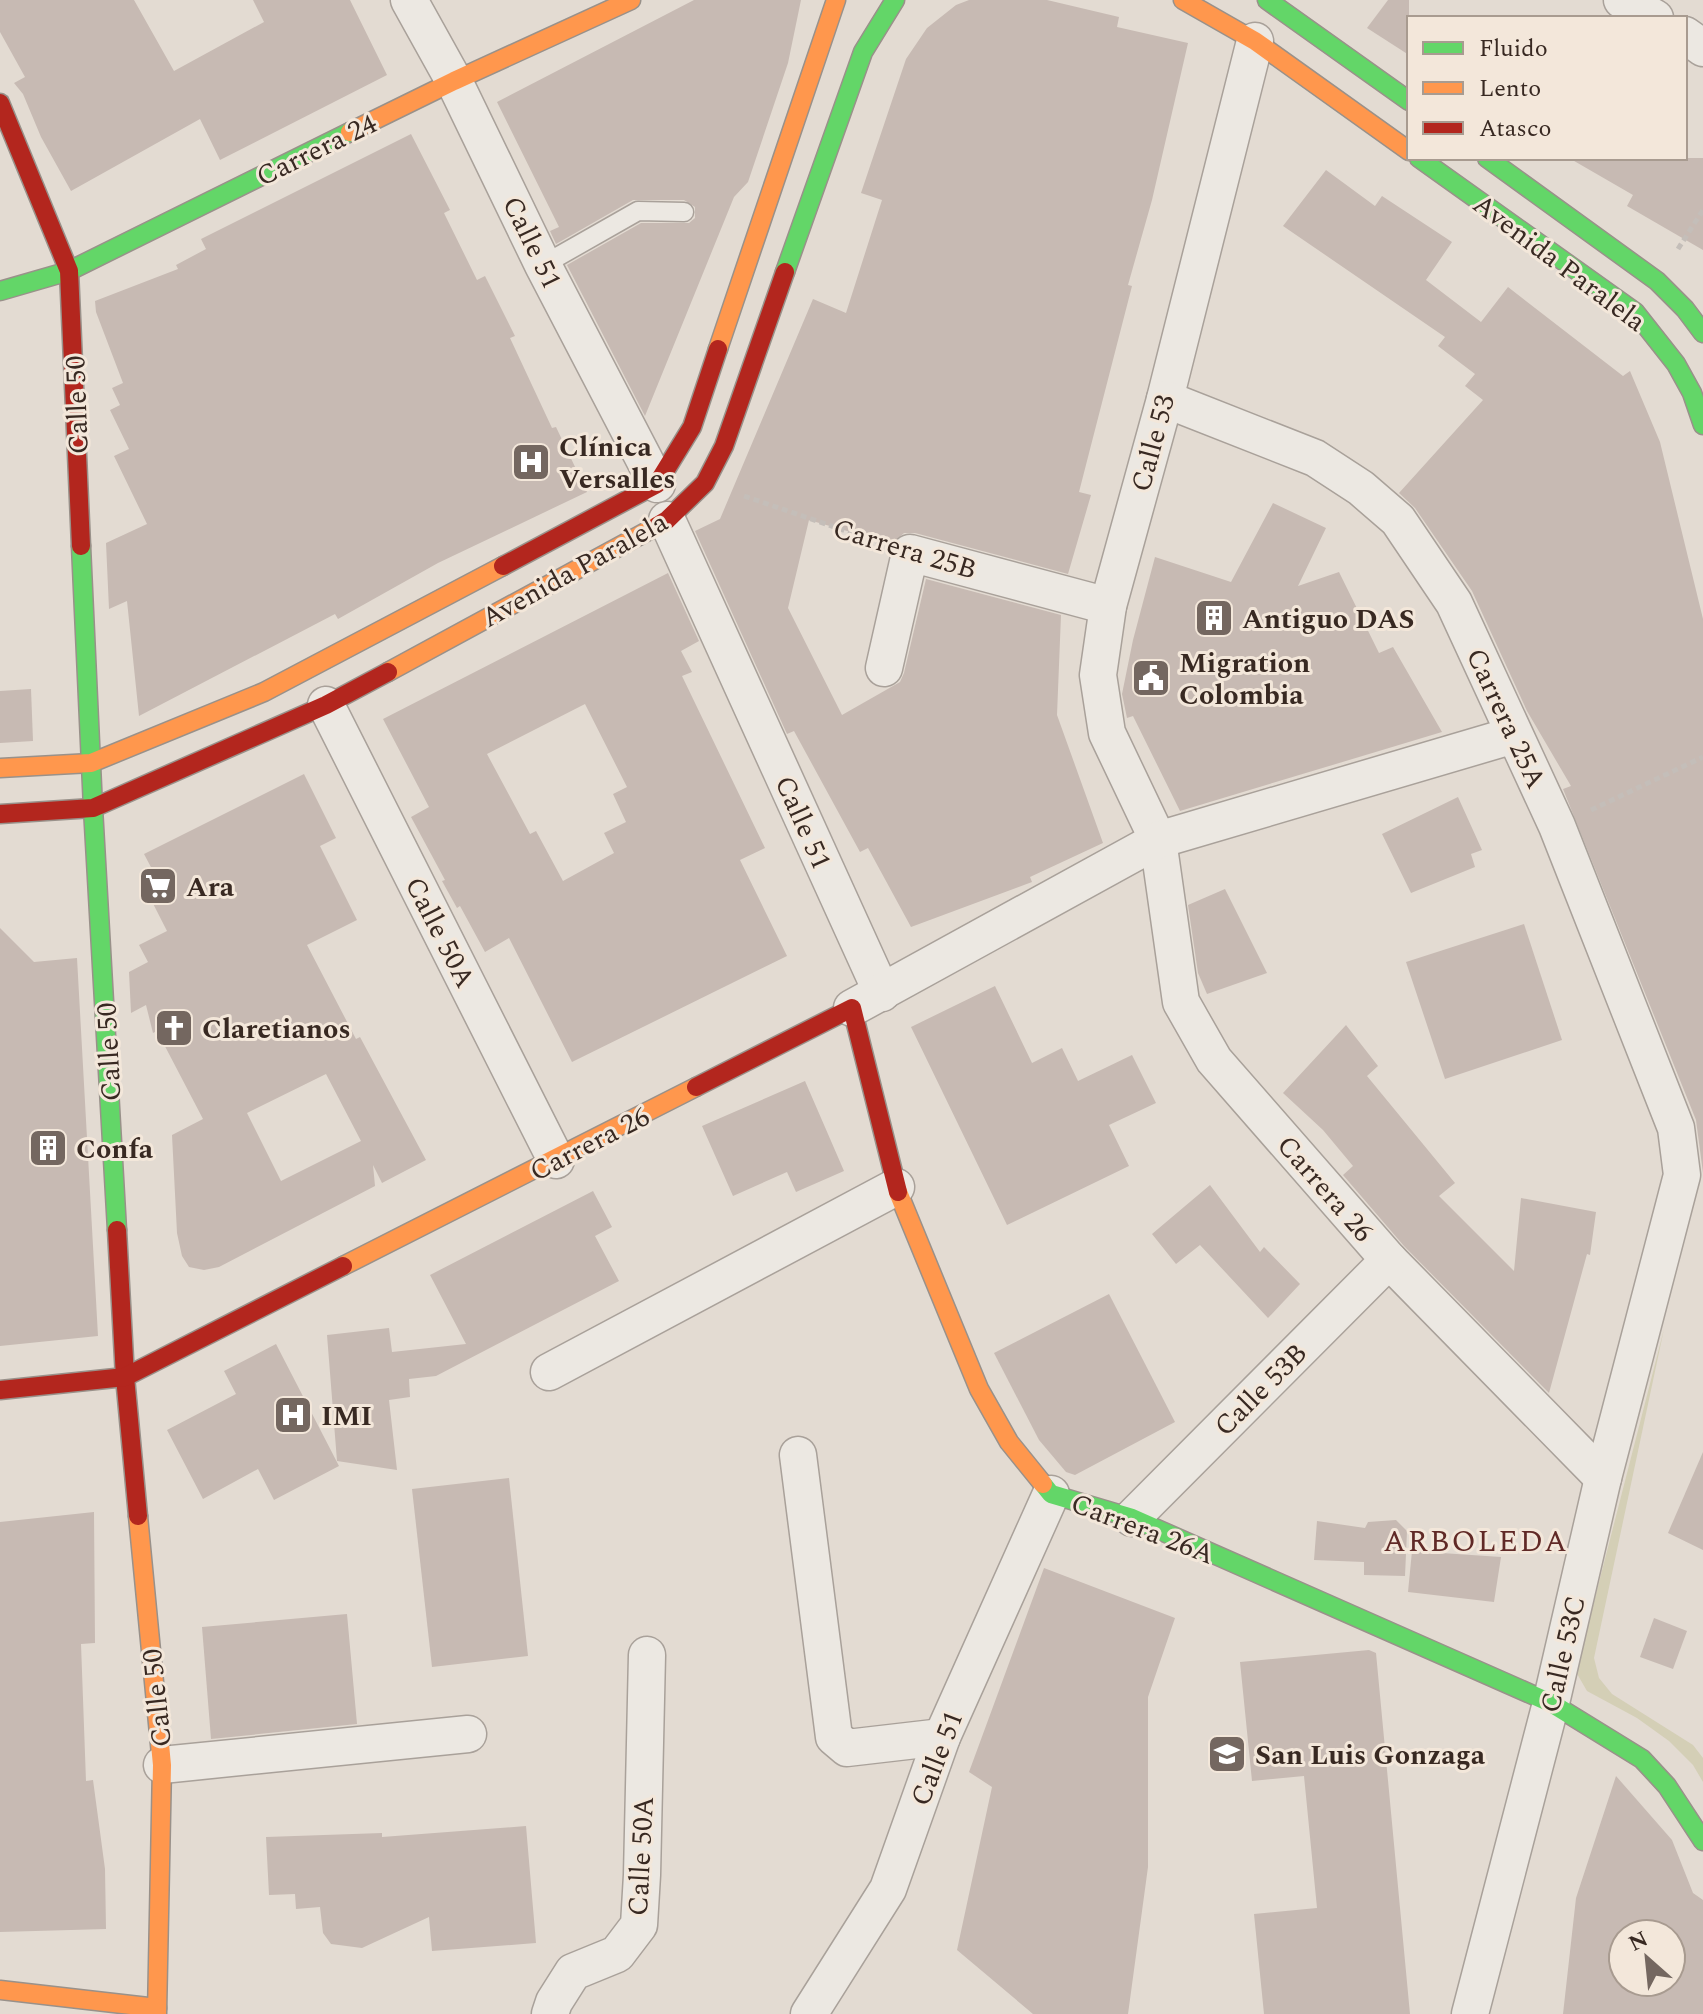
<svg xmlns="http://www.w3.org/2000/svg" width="1703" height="2014" font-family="Spectral,serif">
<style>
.green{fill:#d4cfb6}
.building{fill:#c7bab3;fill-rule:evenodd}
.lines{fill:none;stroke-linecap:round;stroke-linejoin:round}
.lane-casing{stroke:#a9a19a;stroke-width:21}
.street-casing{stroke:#a9a19a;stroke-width:39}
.fast-casing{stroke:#99918a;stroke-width:21}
.slow-casing{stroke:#99918a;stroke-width:21}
.jam-casing{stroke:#99918a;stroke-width:21}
.path{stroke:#c4beb9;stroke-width:5;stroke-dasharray:6 4;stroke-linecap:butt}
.lane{stroke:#ece8e2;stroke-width:18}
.street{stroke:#ece8e2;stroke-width:36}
.fast{stroke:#63d668;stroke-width:18}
.slow{stroke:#ff974d;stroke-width:18}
.jam{stroke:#b3261e;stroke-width:18}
.labels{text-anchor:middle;stroke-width:6;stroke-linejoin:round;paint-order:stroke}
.street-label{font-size:28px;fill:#382922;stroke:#f3e7da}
.poi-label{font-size:28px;font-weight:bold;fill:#382922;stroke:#f3e7da;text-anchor:start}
.neighbourhood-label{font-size:30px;letter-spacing:2px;fill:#602926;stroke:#f3e7da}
</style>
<rect width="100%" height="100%" fill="#e3dbd2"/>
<path class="green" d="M 1664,1329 L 1594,1658 L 1599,1678 L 1612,1694 L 1693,1745 L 1703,1758 L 1703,1782 L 1693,1765 L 1669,1741 L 1637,1718 L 1587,1691 L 1576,1672 Z"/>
<g class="building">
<path d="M 0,0 L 134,0 L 174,71 L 264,22 L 253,0 L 350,0 L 387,75 L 220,160 L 200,119 L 71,191 L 41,137 L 23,94 L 14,83 L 25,77 L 0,32 Z"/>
<path d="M 694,0 L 801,0 L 788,63 L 748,182 L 734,197 L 645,416 L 567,265 L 641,223 L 689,223 L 695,218 L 695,207 L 684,200 L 633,200 L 556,244 L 550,231 L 559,227 L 497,102 Z"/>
<path d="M 969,0 L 1047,0 L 1119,17 L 1117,27 L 1188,43 L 1152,200 L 1128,285 L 1132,286 L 1079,492 L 1091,495 L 1068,574 L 915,533 L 904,533 L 892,544 L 809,520 L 788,608 L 842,715 L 900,682 L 904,673 L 926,579 L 1061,615 L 1057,715 L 1103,843 L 1030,877 L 1032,882 L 911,927 L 868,848 L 860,852 L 794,731 L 787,734 L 695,531 L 720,519 L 813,299 L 846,313 L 882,200 L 861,193 L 906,59 L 927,28 L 956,5 Z"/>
<path d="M 1388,0 L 1409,0 L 1409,55 L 1367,28 Z"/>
<path d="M 411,134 L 450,210 L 444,213 L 477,280 L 485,276 L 515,336 L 510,338 L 552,428 L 556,427 L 587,492 L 438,563 L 338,619 L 335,614 L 139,716 L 127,601 L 109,609 L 106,543 L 147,524 L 114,456 L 129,449 L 110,410 L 120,405 L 112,388 L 123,383 L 96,312 L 95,301 L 178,269 L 176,265 L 206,249 L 201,239 Z"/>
<path d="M 1569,158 L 1703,158 L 1703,250 L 1627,206 L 1633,195 Z"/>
<path d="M 1326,170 L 1375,206 L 1382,196 L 1452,242 L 1426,280 L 1481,322 L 1508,287 L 1623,376 L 1630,371 L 1660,442 L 1703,619 L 1703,1173 L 1696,1120 L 1563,789 L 1571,786 L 1527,711 L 1472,591 L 1415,508 L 1399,493 L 1483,400 L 1465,386 L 1475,374 L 1438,346 L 1445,337 L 1283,226 Z"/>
<path d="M 1273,503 L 1326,528 L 1298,586 L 1339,572 L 1379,653 L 1393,647 L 1442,732 L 1180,811 L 1133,716 L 1127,718 L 1122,694 L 1133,640 L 1155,557 L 1231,582 Z"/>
<path d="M 668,573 L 699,641 L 681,651 L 692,672 L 682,676 L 765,848 L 740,860 L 787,956 L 572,1062 L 509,938 L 485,952 L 460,906 L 457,908 L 442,881 L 445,880 L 411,817 L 429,807 L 383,719 ZM 585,704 L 627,787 L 613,794 L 626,822 L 604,833 L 614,853 L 563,881 L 536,831 L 530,834 L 487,754 Z"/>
<path d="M 31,689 L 33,741 L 0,743 L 0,691 Z"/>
<path d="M 304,774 L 336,838 L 320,846 L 357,920 L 307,945 L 356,1039 L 360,1037 L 426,1160 L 382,1183 L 373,1165 L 375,1186 L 219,1267 L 204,1270 L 189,1267 L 182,1256 L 177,1233 L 172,1135 L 203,1119 L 157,1031 L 153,1033 L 146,1005 L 131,1013 L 129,972 L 148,962 L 139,945 L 167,931 L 140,878 L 153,871 L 144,854 ZM 326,1074 L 361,1141 L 281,1181 L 247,1113 Z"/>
<path d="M 1458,797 L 1482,850 L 1471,854 L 1475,867 L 1411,893 L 1382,834 Z"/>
<path d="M 1225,889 L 1267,973 L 1207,994 L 1198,973 L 1188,905 Z"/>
<path d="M 1524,924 L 1562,1040 L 1445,1079 L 1406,962 Z"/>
<path d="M 0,928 L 34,962 L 77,958 L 98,1336 L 0,1346 Z"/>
<path d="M 995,986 L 1032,1063 L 1062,1048 L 1078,1081 L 1132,1055 L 1156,1103 L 1109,1125 L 1129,1166 L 1007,1225 L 911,1027 Z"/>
<path d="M 1346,1025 L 1378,1066 L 1367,1076 L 1455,1183 L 1439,1196 L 1514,1271 L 1521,1198 L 1596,1212 L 1590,1255 L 1587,1254 L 1549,1393 L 1404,1246 L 1343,1175 L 1353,1166 L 1323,1130 L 1283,1093 Z"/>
<path d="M 805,1081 L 844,1171 L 796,1192 L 787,1172 L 733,1196 L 702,1126 Z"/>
<path d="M 1210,1185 L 1260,1252 L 1264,1247 L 1300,1284 L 1268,1318 L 1200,1245 L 1176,1264 L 1152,1234 Z"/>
<path d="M 593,1191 L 612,1227 L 595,1236 L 619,1281 L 436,1376 L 409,1379 L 410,1397 L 389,1400 L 397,1470 L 337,1461 L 327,1335 L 389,1328 L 392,1352 L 466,1344 L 430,1275 Z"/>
<path d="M 1109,1294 L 1175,1422 L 1075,1475 L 1066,1472 L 1039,1440 L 994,1353 Z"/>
<path d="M 276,1344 L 339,1466 L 274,1500 L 258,1469 L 203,1499 L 167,1430 L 236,1394 L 224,1371 Z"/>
<path d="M 1703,1452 L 1703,1550 L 1668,1533 Z"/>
<path d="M 509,1478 L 528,1656 L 432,1667 L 412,1489 Z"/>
<path d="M 94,1512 L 95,1643 L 81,1644 L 86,1781 L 93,1780 L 105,1869 L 106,1929 L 0,1932 L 0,1522 Z"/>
<path d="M 1396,1520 L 1407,1531 L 1405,1576 L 1364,1575 L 1364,1562 L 1314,1560 L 1317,1521 L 1365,1528 L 1368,1522 Z"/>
<path d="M 1412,1551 L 1501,1557 L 1494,1602 L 1408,1592 Z"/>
<path d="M 1044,1568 L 1175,1618 L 1148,1697 L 1148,1867 L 1128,2014 L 1033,2014 L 957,1950 L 992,1787 L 969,1772 Z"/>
<path d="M 347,1614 L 357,1724 L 211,1739 L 202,1627 Z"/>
<path d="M 1654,1618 L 1687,1631 L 1673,1669 L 1640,1657 Z"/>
<path d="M 1369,1650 L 1376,1653 L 1410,2014 L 1264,2014 L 1254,1914 L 1317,1908 L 1304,1776 L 1252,1781 L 1240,1662 Z"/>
<path d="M 1616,1776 L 1672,1840 L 1693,1893 L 1703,1900 L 1703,2014 L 1563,2014 L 1576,1898 ZM 1623,1934 L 1671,1934 L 1671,1982 L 1623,1982 Z"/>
<path d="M 526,1826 L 536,1943 L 432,1951 L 429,1917 L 362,1948 L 331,1944 L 323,1933 L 320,1907 L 296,1909 L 295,1894 L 269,1895 L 266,1837 L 382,1833 L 382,1837 Z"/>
</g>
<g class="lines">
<defs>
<path id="lane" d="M 543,265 L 638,211 L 684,212"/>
<g id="street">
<path d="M 409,0 L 454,81 L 543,265 L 657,484"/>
<path d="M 1622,0 L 1655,18"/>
<path d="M 1685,35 L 1703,48"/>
<path d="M 1255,41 L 1165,399 L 1108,606 L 1098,675 L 1107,733 L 1158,840 L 1181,1002 L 1214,1060 L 1389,1260 L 1603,1478"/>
<path d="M 1165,399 L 1315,458 L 1361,488 L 1398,520 L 1454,603 L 1557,826 L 1676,1128 L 1682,1175 L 1603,1478 L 1551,1703 L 1470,2014"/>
<path d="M 667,520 L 882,993"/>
<path d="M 884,668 L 910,553 L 1108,606"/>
<path d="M 326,705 L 556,1160"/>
<path d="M 852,1008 L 1158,840 L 1514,735"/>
<path d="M 549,1372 L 896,1187"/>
<path d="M 798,1455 L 834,1737 L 847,1748 L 942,1737"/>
<path d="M 1132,1518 L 1389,1260"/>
<path d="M 162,1765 L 468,1734"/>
<path d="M 550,2014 L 554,2002 L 573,1972 L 617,1954 L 639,1925 L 642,1875 L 647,1655"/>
<path d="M 809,2014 L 888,1889 L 942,1737 L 1051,1494"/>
</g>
<g id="fast">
<path d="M 1267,0 L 1409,101"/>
<path d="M 1419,158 L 1635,312 L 1676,364 L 1692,393 L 1703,425"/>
<path d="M 1487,158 L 1657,281 L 1685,309 L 1703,333"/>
<path d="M 785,272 L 863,52 L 895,0"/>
<path d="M 0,291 L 69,271 L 350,132"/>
<path d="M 81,546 L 93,808 L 117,1230"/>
<path d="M 1043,1484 L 1051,1494 L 1132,1518 L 1551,1703 L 1642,1759 L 1667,1786 L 1703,1841"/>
</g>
<g id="slow">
<path d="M 1183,0 L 1255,41 L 1409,151"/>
<path d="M 350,132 L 454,81 L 631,0"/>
<path d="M 718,349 L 836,0"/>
<path d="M 388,672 L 657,526"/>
<path d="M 0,768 L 91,763 L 264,692 L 503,566"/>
<path d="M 898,1192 L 979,1389 L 1009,1442 L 1043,1484"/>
<path d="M 343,1266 L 696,1087"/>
<path d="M 138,1516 L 162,1765 L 157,2014"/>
<path d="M 0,1990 L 157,2008"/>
</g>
<g id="jam">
<path d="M 0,103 L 69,271 L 81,546"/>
<path d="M 657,526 L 667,520 L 705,483 L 724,446 L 785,272"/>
<path d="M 503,566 L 657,484 L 692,427 L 718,349"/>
<path d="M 0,814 L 93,808 L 326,705 L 388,672"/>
<path d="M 696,1087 L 852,1008 L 898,1192"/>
<path d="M 117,1230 L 125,1377 L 138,1516"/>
<path d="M 0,1390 L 125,1377 L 343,1266"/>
</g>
</defs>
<use href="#lane" class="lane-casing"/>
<use href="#street" class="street-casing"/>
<use href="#fast" class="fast-casing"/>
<use href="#slow" class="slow-casing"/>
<use href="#jam" class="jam-casing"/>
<g class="path">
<path d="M 1678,249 L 1703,210"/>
<path d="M 744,496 L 878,542"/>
<path d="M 1591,810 L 1703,757"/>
</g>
<use href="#lane" class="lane"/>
<use href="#street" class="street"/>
<use href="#fast" class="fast"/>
<use href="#slow" class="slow"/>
<use href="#jam" class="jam"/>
</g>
<defs>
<symbol id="hospital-square" viewBox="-11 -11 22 22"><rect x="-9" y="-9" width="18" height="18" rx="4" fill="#746760" stroke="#f3e7da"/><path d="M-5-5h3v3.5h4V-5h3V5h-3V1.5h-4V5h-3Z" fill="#fff"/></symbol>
<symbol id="building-square" viewBox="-11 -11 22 22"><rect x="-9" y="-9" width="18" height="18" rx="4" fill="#746760" stroke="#f3e7da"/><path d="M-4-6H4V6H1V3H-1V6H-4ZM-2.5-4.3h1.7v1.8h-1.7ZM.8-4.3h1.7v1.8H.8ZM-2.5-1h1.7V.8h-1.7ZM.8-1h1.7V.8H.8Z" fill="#fff"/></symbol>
<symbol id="civic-square" viewBox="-11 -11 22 22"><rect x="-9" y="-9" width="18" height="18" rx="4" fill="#746760" stroke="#f3e7da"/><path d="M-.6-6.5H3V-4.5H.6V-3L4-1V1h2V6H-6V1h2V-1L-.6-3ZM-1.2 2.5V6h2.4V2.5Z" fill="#fff"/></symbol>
<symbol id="supermarket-square" viewBox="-11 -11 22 22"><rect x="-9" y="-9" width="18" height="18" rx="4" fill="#746760" stroke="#f3e7da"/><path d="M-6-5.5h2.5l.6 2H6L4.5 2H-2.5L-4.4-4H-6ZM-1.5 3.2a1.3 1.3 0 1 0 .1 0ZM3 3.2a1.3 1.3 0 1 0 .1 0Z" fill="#fff"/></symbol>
<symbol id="church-square" viewBox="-11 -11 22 22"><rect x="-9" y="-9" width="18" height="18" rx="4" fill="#746760" stroke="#f3e7da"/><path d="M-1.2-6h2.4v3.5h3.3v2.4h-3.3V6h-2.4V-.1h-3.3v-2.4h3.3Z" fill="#fff"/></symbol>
<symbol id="school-square" viewBox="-11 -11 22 22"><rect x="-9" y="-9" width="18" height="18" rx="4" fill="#746760" stroke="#f3e7da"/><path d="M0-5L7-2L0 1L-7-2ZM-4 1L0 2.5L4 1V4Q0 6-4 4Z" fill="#fff"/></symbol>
</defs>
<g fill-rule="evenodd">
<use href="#hospital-square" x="509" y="440" width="44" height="44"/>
<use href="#building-square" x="1192" y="596" width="44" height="44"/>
<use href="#civic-square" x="1129" y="656" width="44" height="44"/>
<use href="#supermarket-square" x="136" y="864" width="44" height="44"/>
<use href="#church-square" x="152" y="1006" width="44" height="44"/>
<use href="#building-square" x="26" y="1126" width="44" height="44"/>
<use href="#hospital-square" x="271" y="1393" width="44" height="44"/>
<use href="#school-square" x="1205" y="1732" width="44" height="44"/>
</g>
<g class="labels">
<g class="street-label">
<text transform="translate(316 149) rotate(-26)" y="10">Carrera 24</text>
<text transform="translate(533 242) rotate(64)" y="10">Calle 51</text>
<text transform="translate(1560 262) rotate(37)" y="10">Avenida Paralela</text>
<text transform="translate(76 405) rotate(-92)" y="10">Calle 50</text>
<text transform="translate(1152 443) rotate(-75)" y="10">Calle 53</text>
<text transform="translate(905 548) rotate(17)" y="10">Carrera 25B</text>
<text transform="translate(574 569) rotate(-29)" y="10">Avenida Paralela</text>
<text transform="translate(1507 718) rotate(65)" y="10">Carrera 25A</text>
<text transform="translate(804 822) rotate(66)" y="10">Calle 51</text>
<text transform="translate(441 932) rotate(63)" y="10">Calle 50A</text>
<text transform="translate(108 1052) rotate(-93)" y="10">Calle 50</text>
<text transform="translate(589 1143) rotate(-27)" y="10">Carrera 26</text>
<text transform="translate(1326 1188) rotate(49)" y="10">Carrera 26</text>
<text transform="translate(1260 1389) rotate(-45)" y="10">Calle 53B</text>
<text transform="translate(1143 1528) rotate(21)" y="10">Carrera 26A</text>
<text transform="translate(1562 1654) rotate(-77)" y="10">Calle 53C</text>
<text transform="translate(156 1698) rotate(-96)" y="10">Calle 50</text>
<text transform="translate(936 1758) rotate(-69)" y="10">Calle 51</text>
<text transform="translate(640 1856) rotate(-87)" y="10">Calle 50A</text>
</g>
<g class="poi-label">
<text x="559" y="456">Clínica<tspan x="559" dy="32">Versalles</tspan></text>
<text x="1242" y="628">Antiguo DAS</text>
<text x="1179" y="672">Migration<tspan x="1179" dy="32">Colombia</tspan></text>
<text x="186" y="896">Ara</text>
<text x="202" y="1038">Claretianos</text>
<text x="76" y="1158">Confa</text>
<text x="321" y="1425">IMI</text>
<text x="1255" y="1764">San Luis Gonzaga</text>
</g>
<g class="neighbourhood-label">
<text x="1476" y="1551">ARBOLEDA</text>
</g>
</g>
<rect x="1407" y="16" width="280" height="144" fill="#f3e7da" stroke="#a89b90" stroke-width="2"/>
<rect x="1423" y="42" width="40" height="12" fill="#63d668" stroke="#a89b90" stroke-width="2"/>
<text x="1479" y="56" font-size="24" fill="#382922">Fluido</text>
<rect x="1423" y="82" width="40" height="12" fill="#ff974d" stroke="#a89b90" stroke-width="2"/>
<text x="1479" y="96" font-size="24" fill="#382922">Lento</text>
<rect x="1423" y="122" width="40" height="12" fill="#b3261e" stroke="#a89b90" stroke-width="2"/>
<text x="1479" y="136" font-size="24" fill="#382922">Atasco</text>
<g transform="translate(1647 1958) rotate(333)"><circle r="38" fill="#f3e7da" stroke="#a89b90" stroke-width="2"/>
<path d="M0-6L14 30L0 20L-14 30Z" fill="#746760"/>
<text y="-12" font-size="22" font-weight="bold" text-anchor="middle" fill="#382922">N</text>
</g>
</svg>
